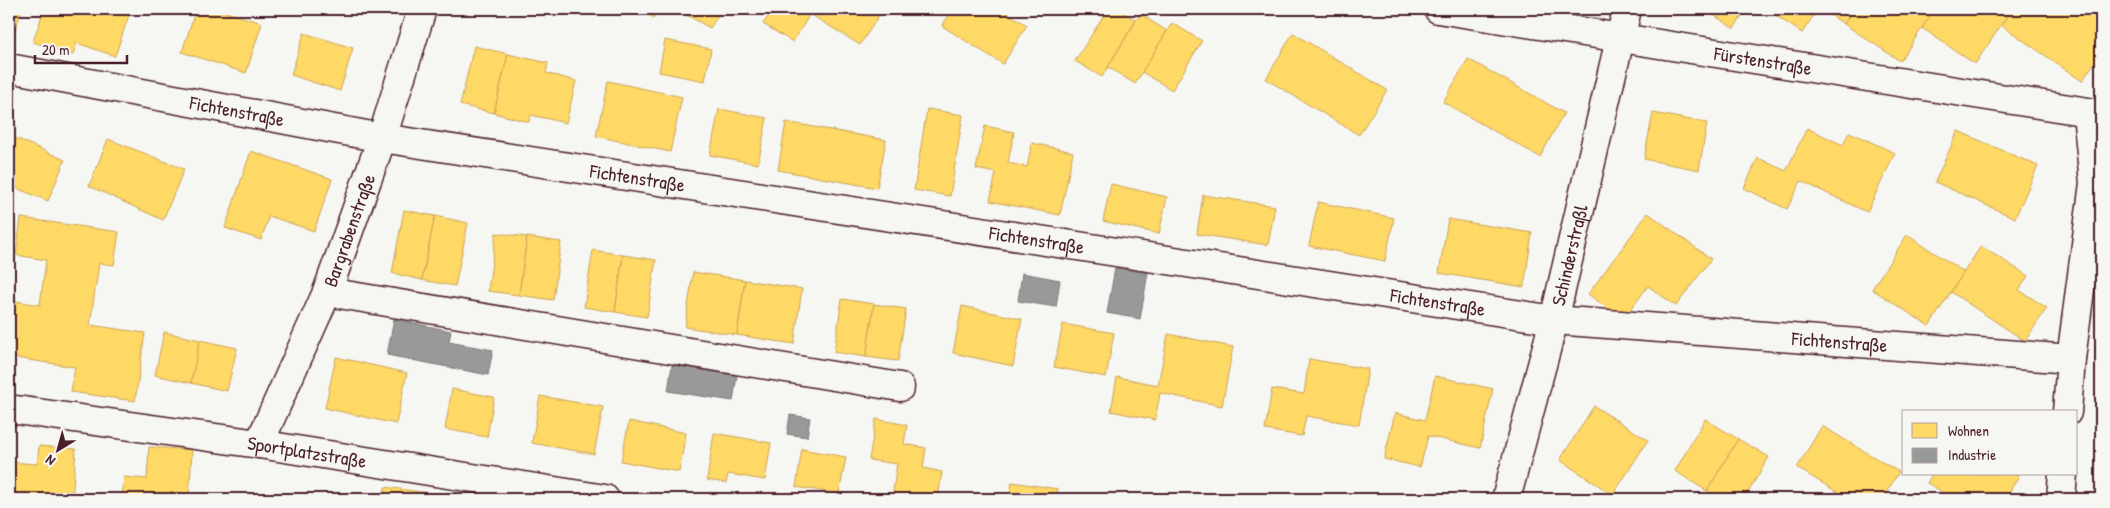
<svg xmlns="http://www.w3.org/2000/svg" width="2110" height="508" font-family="'Patrick Hand',sans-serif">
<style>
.homes{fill:#ffd966;stroke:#c9a154}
.industry{fill:#999;stroke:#817478}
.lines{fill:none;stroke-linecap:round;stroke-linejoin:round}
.street-casing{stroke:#4a1f2b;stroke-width:31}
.street{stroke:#f6f6f2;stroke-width:28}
.labels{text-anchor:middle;stroke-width:5;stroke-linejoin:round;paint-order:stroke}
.street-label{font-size:19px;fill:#4a1f2b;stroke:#f6f6f2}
</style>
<rect width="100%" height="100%" fill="#f6f6f2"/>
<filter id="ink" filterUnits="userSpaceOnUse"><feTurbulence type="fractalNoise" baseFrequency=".02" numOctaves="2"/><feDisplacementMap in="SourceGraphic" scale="10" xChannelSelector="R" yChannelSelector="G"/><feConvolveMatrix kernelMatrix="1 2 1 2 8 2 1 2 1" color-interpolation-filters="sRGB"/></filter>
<g filter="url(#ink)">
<g class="homes">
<path d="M 9,9 L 22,9 L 12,39 L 9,38 Z"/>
<path d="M 44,9 L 57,9 L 67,12 L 68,9 L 131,9 L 115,56 L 77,43 L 73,55 L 33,42 Z"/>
<path d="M 196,9 L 216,9 L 262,23 L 246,73 L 182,52 Z"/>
<path d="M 639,9 L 658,9 L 654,18 Z"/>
<path d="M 676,9 L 722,9 L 710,28 Z"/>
<path d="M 773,9 L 808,10 L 883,9 L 860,45 L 810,14 L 793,42 L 763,24 Z"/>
<path d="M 953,9 L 1001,9 L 1027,25 L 1003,64 L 942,26 Z"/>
<path d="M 1108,9 L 1117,9 L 1136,20 L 1102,77 L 1075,61 Z"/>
<path d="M 1704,9 L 1747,9 L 1734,28 Z"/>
<path d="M 1766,9 L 1818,9 L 1802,33 Z"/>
<path d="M 1821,9 L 1854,9 L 1844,24 Z"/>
<path d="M 1854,9 L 1935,9 L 1900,61 L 1844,24 Z"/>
<path d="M 1935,9 L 2012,9 L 1975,64 L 1922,28 Z"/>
<path d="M 2012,9 L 2088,9 L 2101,18 L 2101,53 L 2082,81 L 2001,25 Z"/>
<path d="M 1140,14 L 1167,31 L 1135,84 L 1108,67 Z"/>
<path d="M 1172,23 L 1202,41 L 1172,90 L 1142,72 Z"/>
<path d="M 304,33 L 353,48 L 340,91 L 291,75 Z"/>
<path d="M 1293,33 L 1387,90 L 1359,135 L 1266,79 Z"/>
<path d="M 665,40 L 711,49 L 705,81 L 659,72 Z"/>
<path d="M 474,46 L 508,54 L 494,113 L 460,105 Z"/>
<path d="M 508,54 L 548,63 L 546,73 L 576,81 L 566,123 L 531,115 L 529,122 L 494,113 Z"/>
<path d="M 1468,59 L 1564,113 L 1540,157 L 1443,102 Z"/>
<path d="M 608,81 L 682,97 L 670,152 L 596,136 Z"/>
<path d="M 719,109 L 767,118 L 758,164 L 710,155 Z"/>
<path d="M 927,109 L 963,115 L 950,196 L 914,190 Z"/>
<path d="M 1653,113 L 1707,123 L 1699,170 L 1644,159 Z"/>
<path d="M 786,122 L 886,140 L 877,188 L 778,170 Z"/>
<path d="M 985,126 L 1014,132 L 1008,163 L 1027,167 L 1032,143 L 1073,152 L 1060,215 L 990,201 L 996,173 L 976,169 Z"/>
<path d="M 1807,128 L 1843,145 L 1849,132 L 1895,153 L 1867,212 L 1801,181 L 1787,209 L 1744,188 L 1758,158 L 1786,171 Z"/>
<path d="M 1958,131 L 2038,166 L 2015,218 L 1935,182 Z"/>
<path d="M 11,136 L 65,160 L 48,201 L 9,185 L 9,142 Z"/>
<path d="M 108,139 L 184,169 L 163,220 L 89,186 Z"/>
<path d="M 251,151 L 332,179 L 314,231 L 269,216 L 261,240 L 225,228 Z"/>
<path d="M 1111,184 L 1167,197 L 1159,234 L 1103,221 Z"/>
<path d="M 1203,195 L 1275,206 L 1268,245 L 1197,234 Z"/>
<path d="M 1318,202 L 1394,218 L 1385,261 L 1309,246 Z"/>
<path d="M 404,210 L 435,216 L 422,280 L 392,273 Z"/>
<path d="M 1648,213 L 1711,259 L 1676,306 L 1648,286 L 1623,320 L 1588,294 Z"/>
<path d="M 435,216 L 468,223 L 455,286 L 422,280 Z"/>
<path d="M 21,218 L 119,232 L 114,265 L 99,263 L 90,325 L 145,333 L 135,401 L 71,392 L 75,367 L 9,357 L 9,300 L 40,305 L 46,260 L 16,255 Z"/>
<path d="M 1448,219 L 1532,233 L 1524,287 L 1439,273 Z"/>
<path d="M 496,233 L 527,237 L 519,295 L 488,291 Z"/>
<path d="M 1907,235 L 1964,272 L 1929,326 L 1872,289 Z"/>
<path d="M 527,237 L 561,242 L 553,300 L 519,295 Z"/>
<path d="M 1981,246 L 2028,276 L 2019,290 L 2047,308 L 2025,341 L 1951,292 Z"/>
<path d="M 593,250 L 623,255 L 615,312 L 584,307 Z"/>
<path d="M 623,255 L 656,260 L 647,317 L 615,312 Z"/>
<path d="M 693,272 L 745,280 L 737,335 L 685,327 Z"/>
<path d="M 745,280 L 802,289 L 794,344 L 737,335 Z"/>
<path d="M 842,299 L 874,304 L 866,357 L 834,352 Z"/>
<path d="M 874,304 L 906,309 L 898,361 L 866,357 Z"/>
<path d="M 962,306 L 1022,319 L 1013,366 L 953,353 Z"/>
<path d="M 1063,324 L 1114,333 L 1106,377 L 1054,367 Z"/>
<path d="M 164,332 L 200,340 L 191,383 L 155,375 Z"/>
<path d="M 1168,334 L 1233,347 L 1222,406 L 1160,393 L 1155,420 L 1111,411 L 1117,377 L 1158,385 Z"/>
<path d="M 200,340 L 237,348 L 227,391 L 191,383 Z"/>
<path d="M 336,357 L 407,373 L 396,424 L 325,408 Z"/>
<path d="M 1309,359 L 1368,369 L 1359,425 L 1306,416 L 1302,436 L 1265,430 L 1272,389 L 1304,394 Z"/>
<path d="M 1435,376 L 1493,389 L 1480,448 L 1428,436 L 1420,467 L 1384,459 L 1395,413 L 1425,420 Z"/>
<path d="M 452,389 L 494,397 L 487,437 L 445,429 Z"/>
<path d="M 540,396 L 603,407 L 594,454 L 532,443 Z"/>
<path d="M 1594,406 L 1648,440 L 1613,495 L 1560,460 Z"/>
<path d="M 876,419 L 907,425 L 904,444 L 926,448 L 923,468 L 942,472 L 938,499 L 892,499 L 897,464 L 869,460 Z"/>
<path d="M 1705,419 L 1738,439 L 1707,491 L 1675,471 Z"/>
<path d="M 629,421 L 686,433 L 679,472 L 621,461 Z"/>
<path d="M 1822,426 L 1899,472 L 1882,499 L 1849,499 L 1797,468 Z"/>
<path d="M 714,433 L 771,443 L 765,480 L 728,474 L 726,483 L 707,480 Z"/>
<path d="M 1738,439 L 1769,457 L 1744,499 L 1722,499 L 1707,491 Z"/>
<path d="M 39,446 L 76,449 L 72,499 L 9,497 L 9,462 L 37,464 Z"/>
<path d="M 149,447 L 192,450 L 189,499 L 122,499 L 124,477 L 147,479 Z"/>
<path d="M 802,449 L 846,457 L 839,494 L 796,487 Z"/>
<path d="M 1932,474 L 2016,474 L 2019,476 L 2005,499 L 1955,499 L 1927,483 Z"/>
<path d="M 1012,482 L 1058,489 L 1056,499 L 1009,499 Z"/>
<path d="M 385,487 L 436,494 L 436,499 L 383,499 Z"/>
</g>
<g class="industry">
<path d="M 1115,268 L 1148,273 L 1140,319 L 1107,313 Z"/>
<path d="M 1022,273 L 1060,280 L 1056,307 L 1018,301 Z"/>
<path d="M 394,319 L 451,331 L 449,342 L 493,350 L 488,375 L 387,355 Z"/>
<path d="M 672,365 L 737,376 L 733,401 L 668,391 Z"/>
<path d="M 790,415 L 810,418 L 807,437 L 787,434 Z"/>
</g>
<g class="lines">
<defs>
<g id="street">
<path id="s1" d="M 1438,9 L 2101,114"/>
<path id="s2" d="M 9,68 L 382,138 L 1554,320 L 2071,359"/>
<path d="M 327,292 L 900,387"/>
<path id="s3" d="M 9,409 L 259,444 L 605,499"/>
<path d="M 2067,412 L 2071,359 L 2094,183 L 2087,113"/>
<path id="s4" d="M 259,444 L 327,292 L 382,138 L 422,9"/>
<path id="s5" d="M 1506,499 L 1554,320 L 1627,9"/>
<path d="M 2061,499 L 2063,474"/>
</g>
</defs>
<use href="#street" class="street-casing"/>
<use href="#street" class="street"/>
</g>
</g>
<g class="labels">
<g class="street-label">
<text dy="7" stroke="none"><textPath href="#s1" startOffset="329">Fürstenstraße</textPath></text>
<text dy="7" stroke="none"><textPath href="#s2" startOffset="232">Fichtenstraße</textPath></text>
<text dy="7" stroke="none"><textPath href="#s2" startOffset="638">Fichtenstraße</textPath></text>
<text dy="7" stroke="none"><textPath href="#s4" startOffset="232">Bargrabenstraße</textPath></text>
<text dy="7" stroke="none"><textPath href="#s2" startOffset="1042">Fichtenstraße</textPath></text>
<text dy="7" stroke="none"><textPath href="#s5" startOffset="252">Schinderstraßl</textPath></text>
<text dy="7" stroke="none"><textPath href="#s2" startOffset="1448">Fichtenstraße</textPath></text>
<text dy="7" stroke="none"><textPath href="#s2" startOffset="1852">Fichtenstraße</textPath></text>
<text dy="7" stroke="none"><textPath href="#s3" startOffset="301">Sportplatzstraße</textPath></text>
</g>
</g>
<rect width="2110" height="508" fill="none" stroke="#f6f6f2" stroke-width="30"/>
<rect x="15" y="15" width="2080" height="478" fill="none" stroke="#4a1f2b" stroke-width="2" filter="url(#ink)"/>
<rect x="1902" y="410" width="175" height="65" fill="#f6f6f2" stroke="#b1a0a2"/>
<rect x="1912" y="423" width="25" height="15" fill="#ffd966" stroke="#b1a0a2"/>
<text x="1948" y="436" font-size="15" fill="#4a1f2b">Wohnen</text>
<rect x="1912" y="448" width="25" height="15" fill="#999999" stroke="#b1a0a2"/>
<text x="1948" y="460" font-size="15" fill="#4a1f2b">Industrie</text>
<g transform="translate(58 450) rotate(217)" stroke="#f6f6f2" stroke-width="4" paint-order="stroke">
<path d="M0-4L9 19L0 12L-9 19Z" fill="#4a1f2b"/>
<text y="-8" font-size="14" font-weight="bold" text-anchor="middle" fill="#4a1f2b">N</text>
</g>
<path d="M35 55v8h92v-8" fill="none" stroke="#4a1f2b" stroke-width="2.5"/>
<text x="42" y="55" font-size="15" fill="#4a1f2b" stroke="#f6f6f2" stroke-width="4" paint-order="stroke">20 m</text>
</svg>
